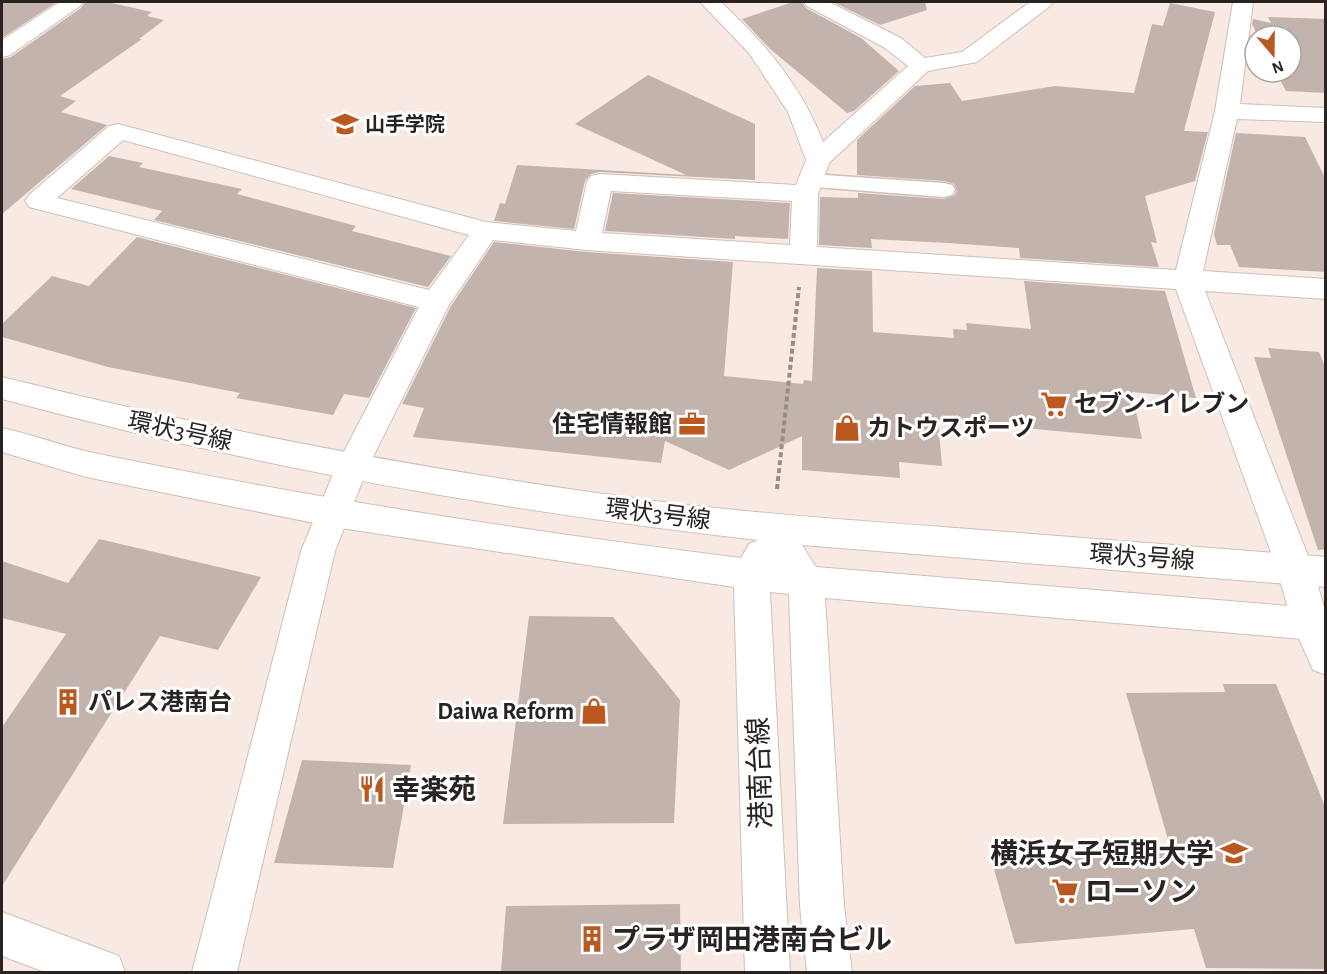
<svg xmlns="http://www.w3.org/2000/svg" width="1327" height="974" font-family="'Alegreya Sans','Noto Sans JP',sans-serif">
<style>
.building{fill:#c2b4ad}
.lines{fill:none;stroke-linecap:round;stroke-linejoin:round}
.lane-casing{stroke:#cec0b9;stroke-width:3}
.street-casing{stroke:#cec0b9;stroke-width:2}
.secondary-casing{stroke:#cec0b9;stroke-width:2}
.path{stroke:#978d88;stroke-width:4;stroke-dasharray:5 3;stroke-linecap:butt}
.lane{fill:#fff;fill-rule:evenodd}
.street{fill:#fff;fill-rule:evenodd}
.secondary{fill:#fff;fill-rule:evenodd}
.labels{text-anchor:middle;stroke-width:6;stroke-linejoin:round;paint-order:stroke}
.far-poi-label{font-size:20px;font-weight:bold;fill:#292321;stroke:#fff;text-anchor:start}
.poi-label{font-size:24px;font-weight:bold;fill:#292321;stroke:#fff;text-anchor:start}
.street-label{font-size:24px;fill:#292321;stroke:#fff}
.near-street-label{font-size:28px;fill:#292321;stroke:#fff}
.near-poi-label{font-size:28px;font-weight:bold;fill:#292321;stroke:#fff;text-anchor:start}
</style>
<rect width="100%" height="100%" fill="#f8e9e2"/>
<g class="building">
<path d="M 2,2 L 57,2 L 2,38 Z"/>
<path d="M 85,2 L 107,2 L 152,12 L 147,16 L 164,20 L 139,39 L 142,39 L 60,96 L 76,101 L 61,112 L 107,125 L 2,214 L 2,59 L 11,57 L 81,8 Z"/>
<path d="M 793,2 L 802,2 L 806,8 L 861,38 L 899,71 L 854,111 L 847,113 L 769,48 L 742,19 Z"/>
<path d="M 833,2 L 925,2 L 927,10 L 880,25 Z"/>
<path d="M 1170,3 L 1215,12 L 1184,131 L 1208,132 L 1195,181 L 1145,196 L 1157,243 L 1151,242 L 1159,267 L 1020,258 L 1019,248 L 948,243 L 871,239 L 872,248 L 819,245 L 820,197 L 858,198 L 858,193 L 944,199 L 954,196 L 957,191 L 954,184 L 945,181 L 857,175 L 857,140 L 915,86 L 950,83 L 962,101 L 1055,86 L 1134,93 L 1152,24 L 1163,26 Z"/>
<path d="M 1268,17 L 1326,19 L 1326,93 L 1286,91 L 1276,72 L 1291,72 L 1291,36 L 1258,36 L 1252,24 L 1253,19 L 1271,23 Z"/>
<path d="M 648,75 L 755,124 L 755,180 L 600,172 L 591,174 L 585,181 L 574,229 L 494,221 L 500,203 L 505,204 L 517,165 L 686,175 L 575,124 Z"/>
<path d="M 1236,133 L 1305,137 L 1326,180 L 1326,272 L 1239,267 L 1230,245 L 1217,245 L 1214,234 Z"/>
<path d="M 109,156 L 143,163 L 139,167 L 242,189 L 237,194 L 356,226 L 352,231 L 451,256 L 428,287 L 154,220 L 162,211 L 71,189 Z"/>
<path d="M 613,193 L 790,203 L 788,239 L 735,236 L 735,239 L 605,231 Z"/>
<path d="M 137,237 L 416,308 L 369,398 L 344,394 L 333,415 L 236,398 L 240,393 L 108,367 L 2,337 L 2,324 L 52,276 L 89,286 Z"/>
<path d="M 494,242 L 587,252 L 733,262 L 724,376 L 803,384 L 804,380 L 812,381 L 817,268 L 872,271 L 873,332 L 954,338 L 953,329 L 967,330 L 966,323 L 1031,329 L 1024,281 L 1165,291 L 1196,398 L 1132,392 L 1142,439 L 938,420 L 942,466 L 899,462 L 900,478 L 802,470 L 802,436 L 729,470 L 665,441 L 661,463 L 413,437 L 424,408 L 402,404 L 451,306 Z"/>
<path d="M 1268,348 L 1319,352 L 1326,369 L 1326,549 L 1318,550 L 1254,357 L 1271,358 Z"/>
<path d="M 99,539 L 261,577 L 218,650 L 160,636 L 2,886 L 2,727 L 66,634 L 2,618 L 2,561 L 68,583 Z"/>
<path d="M 529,616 L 613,617 L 680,700 L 674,823 L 503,824 Z"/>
<path d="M 1223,684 L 1276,684 L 1326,809 L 1326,969 L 1206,968 L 1194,929 L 1015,944 L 992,862 L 1171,850 L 1126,693 L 1225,692 Z"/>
<path d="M 302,760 L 411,765 L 393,868 L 274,863 Z"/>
<path d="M 680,904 L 681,972 L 501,972 L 506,906 Z"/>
</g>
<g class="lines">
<defs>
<path id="lane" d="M 810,174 L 944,183 L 952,185 L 955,190 L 952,195 L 944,197 L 802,186 L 799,181 L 802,176 Z"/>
<g id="street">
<path d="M 60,2 L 83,2 L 80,6 L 10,55 L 2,57 L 2,40 Z"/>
<path d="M 700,2 L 721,2 C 765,44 801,84 823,142 L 908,66 L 885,48 L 807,6 L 804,2 L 829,2 L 901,38 L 925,58 L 962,52 L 1030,2 L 1053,2 L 1050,6 L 977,62 L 928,71 L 829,163 L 818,194 L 817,247 L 1176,270 L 1215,111 L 1233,2 L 1253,2 L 1240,104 L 1326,108 L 1326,122 L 1237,119 L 1203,271 L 1326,279 L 1326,299 L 1205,291 L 1313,569 L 1326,614 L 1326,675 L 1313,670 L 1292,623 L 1277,569 L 1176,289 L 587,250 L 493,240 L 449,305 L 368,467 L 335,551 L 237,972 L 192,972 L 301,551 L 336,467 L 419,307 L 29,207 L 25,201 L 29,195 L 109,126 L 118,124 L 486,222 L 576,231 L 587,182 L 591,176 L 600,174 L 796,185 L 806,160 L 788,112 L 749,53 ZM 123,140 L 469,235 L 429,290 L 57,198 ZM 611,191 L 792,201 L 790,245 L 602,233 Z"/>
<path d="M 2,912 L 119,956 L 125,972 L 45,972 L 2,956 Z"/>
</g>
<path id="secondary" d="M 2,377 C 217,431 435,472 655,501 C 751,513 847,520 943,527 C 1071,537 1198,547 1326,557 L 1326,587 L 802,545 L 816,567 L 1326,609 L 1326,641 L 825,598 L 844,906 L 852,972 L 807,972 L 800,906 L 789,594 L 770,592 L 790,972 L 745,972 L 734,587 L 334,527 L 86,477 L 2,452 L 2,428 C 31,434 59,445 89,452 C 305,497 523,531 741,558 L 749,544 L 758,540 C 502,511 250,466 2,399 Z"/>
</defs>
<use href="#lane" class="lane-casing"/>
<use href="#street" class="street-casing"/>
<use href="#secondary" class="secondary-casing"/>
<path class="path" d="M 777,489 L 799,287"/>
<use href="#lane" class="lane"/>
<use href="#street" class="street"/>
<use href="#secondary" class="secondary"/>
</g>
<defs>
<symbol id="school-bare" viewBox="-9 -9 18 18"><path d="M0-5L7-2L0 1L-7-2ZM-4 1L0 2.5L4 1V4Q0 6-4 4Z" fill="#bb5820" stroke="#fff" stroke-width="2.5" paint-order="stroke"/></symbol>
<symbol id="supermarket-bare" viewBox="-9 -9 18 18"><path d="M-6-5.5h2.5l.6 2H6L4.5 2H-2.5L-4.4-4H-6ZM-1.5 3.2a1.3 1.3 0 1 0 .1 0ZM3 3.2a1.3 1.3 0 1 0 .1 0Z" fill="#bb5820" stroke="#fff" stroke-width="2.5" paint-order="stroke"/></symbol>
<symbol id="office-bare" viewBox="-9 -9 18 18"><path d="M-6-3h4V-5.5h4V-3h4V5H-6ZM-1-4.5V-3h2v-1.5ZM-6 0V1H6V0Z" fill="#bb5820" stroke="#fff" stroke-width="2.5" paint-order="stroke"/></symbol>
<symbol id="shop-bare" viewBox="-9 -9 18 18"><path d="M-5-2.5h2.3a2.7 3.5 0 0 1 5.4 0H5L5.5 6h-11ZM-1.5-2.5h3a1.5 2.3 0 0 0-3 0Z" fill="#bb5820" stroke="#fff" stroke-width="2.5" paint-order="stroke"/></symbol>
<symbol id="building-bare" viewBox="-9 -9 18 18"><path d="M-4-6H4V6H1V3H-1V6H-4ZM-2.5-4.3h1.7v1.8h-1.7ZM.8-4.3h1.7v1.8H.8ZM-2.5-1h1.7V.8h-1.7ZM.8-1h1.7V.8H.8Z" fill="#bb5820" stroke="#fff" stroke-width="2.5" paint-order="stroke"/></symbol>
<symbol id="restaurant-bare" viewBox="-9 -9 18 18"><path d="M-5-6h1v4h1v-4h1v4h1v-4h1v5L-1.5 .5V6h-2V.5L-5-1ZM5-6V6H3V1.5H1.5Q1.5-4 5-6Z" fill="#bb5820" stroke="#fff" stroke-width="2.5" paint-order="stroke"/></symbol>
<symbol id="university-bare" viewBox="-9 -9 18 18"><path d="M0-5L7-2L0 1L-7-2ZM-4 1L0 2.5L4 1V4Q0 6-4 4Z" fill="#bb5820" stroke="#fff" stroke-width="2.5" paint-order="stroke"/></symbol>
</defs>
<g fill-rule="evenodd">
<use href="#school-bare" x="326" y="105" width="38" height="38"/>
<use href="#supermarket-bare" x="1035" y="385" width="38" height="38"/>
<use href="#office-bare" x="673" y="405" width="38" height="38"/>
<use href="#shop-bare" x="828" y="409" width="38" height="38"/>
<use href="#building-bare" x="49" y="683" width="38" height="38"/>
<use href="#shop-bare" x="575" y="692" width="38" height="38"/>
<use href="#restaurant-bare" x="353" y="770" width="38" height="38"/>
<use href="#university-bare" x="1215" y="834" width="38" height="38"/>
<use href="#supermarket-bare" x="1046" y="872" width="38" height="38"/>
<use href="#building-bare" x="573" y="920" width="38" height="38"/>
</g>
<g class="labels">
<g class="far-poi-label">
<text x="365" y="131">山手学院</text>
</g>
<g class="poi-label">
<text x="1074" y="412">セブン-イレブン</text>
<text x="672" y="432" text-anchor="end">住宅情報館</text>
<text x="867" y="436">カトウスポーツ</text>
<text x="88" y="710">パレス港南台</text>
<text x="574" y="719" text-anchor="end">Daiwa Reform</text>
</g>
<g class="street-label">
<text transform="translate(180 431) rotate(12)" y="8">環状3号線</text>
<text transform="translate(658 514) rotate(7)" y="8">環状3号線</text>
<text transform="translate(1142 557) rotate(4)" y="8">環状3号線</text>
</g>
<g class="near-street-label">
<text transform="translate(759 773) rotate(-92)" y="10">港南台線</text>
</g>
<g class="near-poi-label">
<text x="392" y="799">幸楽苑</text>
<text x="1214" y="863" text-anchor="end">横浜女子短期大学</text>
<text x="1085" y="901">ローソン</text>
<text x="612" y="949">プラザ岡田港南台ビル</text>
</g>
</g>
<rect width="1327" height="974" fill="none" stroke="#292321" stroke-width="6"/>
<g transform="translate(1273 54) rotate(160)"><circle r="28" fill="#ffffff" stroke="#a9a7a6" stroke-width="1.5"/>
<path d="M0-4.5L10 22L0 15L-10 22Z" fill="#bb5820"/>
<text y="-9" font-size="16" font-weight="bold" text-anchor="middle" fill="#292321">N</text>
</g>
</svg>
